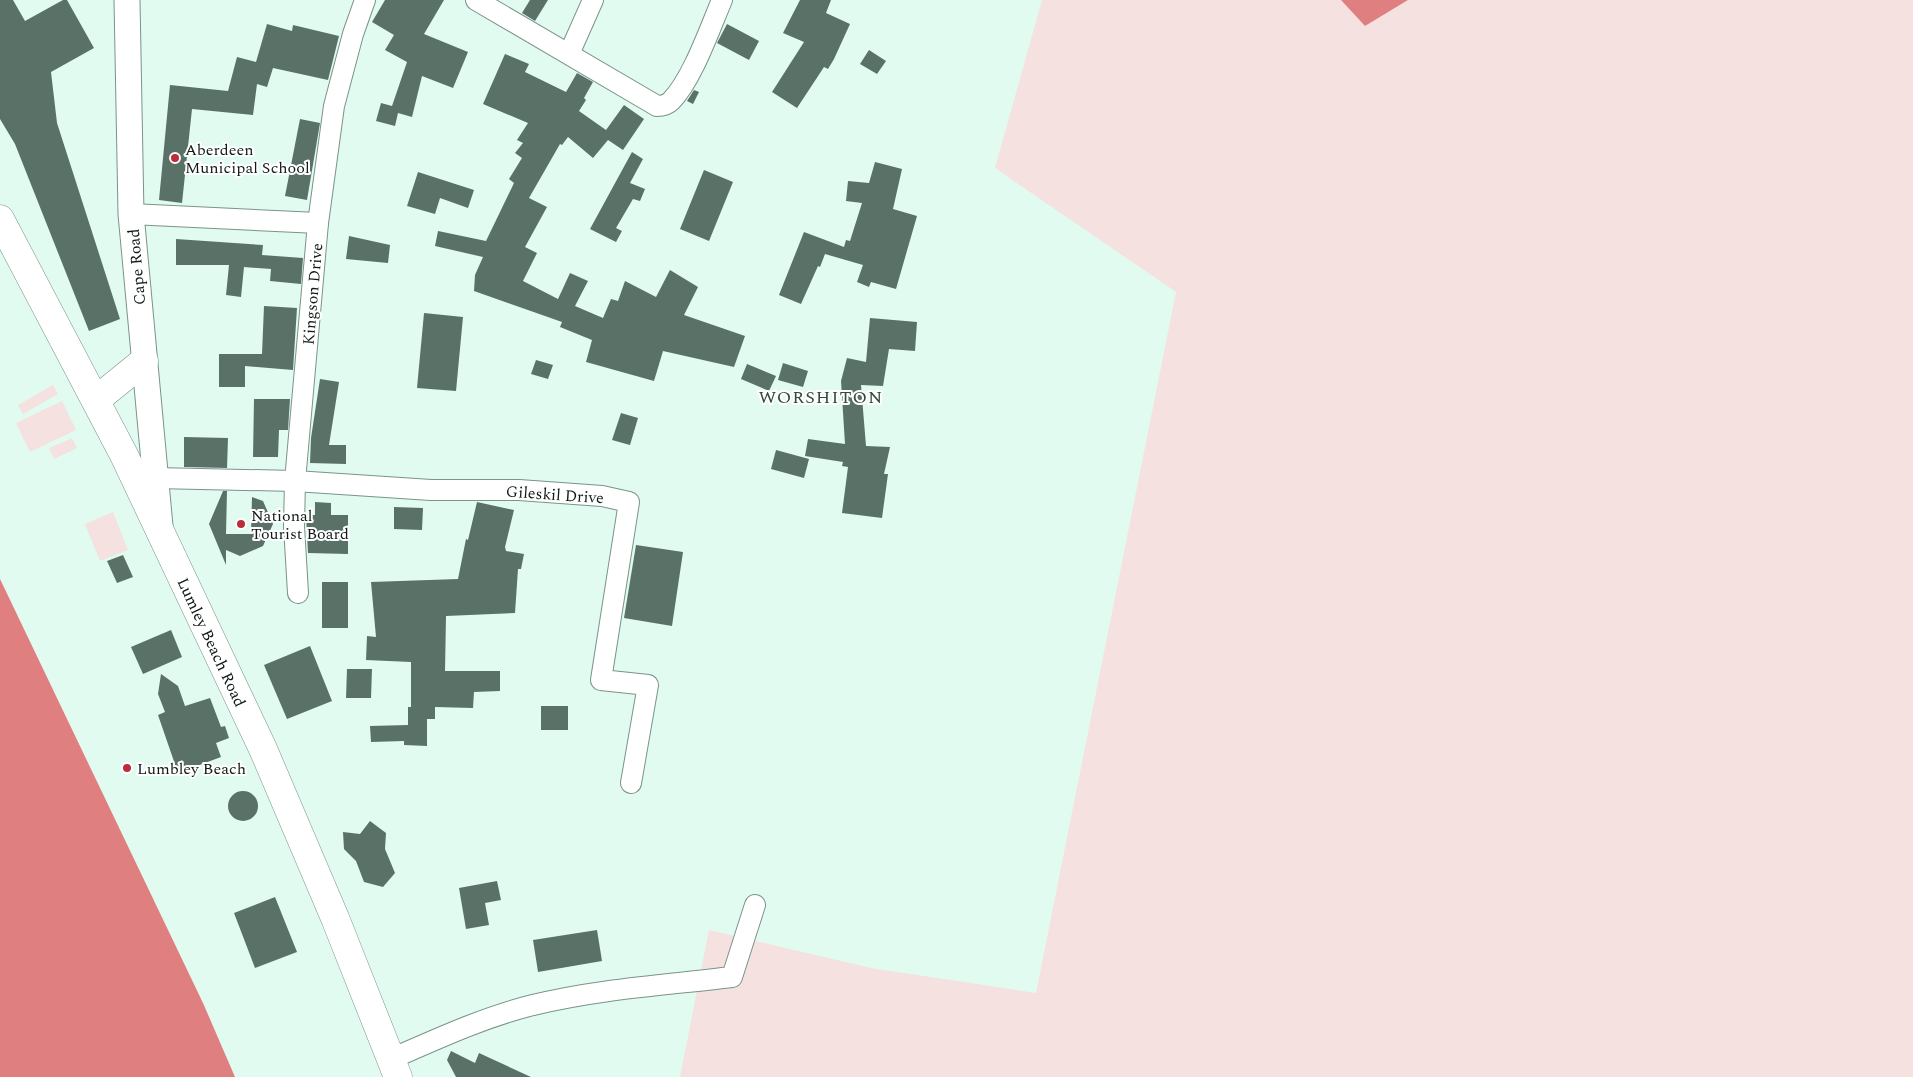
<svg xmlns="http://www.w3.org/2000/svg" width="1913" height="1077" font-family="Spectral,serif">
<style>
.green{fill:#f4e1e0}
.water{fill:#e07f7f}
.building{fill:#5a7167}
.lines{fill:none;stroke-linecap:round;stroke-linejoin:round}
.minor-casing{stroke:#7b9388;stroke-width:22}
.tertiary-casing{stroke:#7b9388;stroke-width:27}
.secondary-casing{stroke:#7b9388;stroke-width:29}
.minor{stroke:#fff;stroke-width:20}
.tertiary{stroke:#fff;stroke-width:25}
.secondary{stroke:#fff;stroke-width:28}
.poi-dot{fill:#bd2c3c;stroke:#fff;stroke-width:2}
.labels{text-anchor:middle;stroke-width:4;stroke-linejoin:round;paint-order:stroke}
.poi-label{font-size:16px;fill:#111a16;stroke:#fff;text-anchor:start}
.street-label{font-size:16px;fill:#111a16;stroke:#fff}
.neighbourhood-label{font-size:18px;letter-spacing:1px;fill:#344940;stroke:#fff}
</style>
<rect width="100%" height="100%" fill="#e1fbf0"/>
<g class="green">
<path d="M 1042,0 L 1341,0 L 1365,26 L 1408,0 L 1913,0 L 1913,1077 L 680,1077 L 709,930 L 871,968 L 1036,993 L 1176,292 L 995,168 Z"/>
<path d="M 53,385 L 58,394 L 23,414 L 18,405 Z"/>
<path d="M 62,401 L 76,430 L 30,452 L 16,423 Z"/>
<path d="M 72,438 L 77,448 L 54,459 L 49,448 Z"/>
<path d="M 113,512 L 128,550 L 100,561 L 85,524 Z"/>
</g>
<g class="water">
<path d="M 1341,0 L 1408,0 L 1365,26 Z"/>
<path d="M 0,579 L 203,1003 L 235,1077 L 0,1077 Z"/>
</g>
<g class="building">
<path d="M 0,0 L 13,0 L 25,21 L 63,0 L 67,0 L 94,48 L 51,72 L 57,123 L 120,319 L 89,331 L 15,144 L 0,119 Z"/>
<path d="M 385,0 L 444,0 L 424,34 L 468,52 L 453,88 L 422,76 L 412,117 L 398,113 L 395,126 L 376,121 L 381,103 L 392,106 L 407,62 L 385,50 L 394,35 L 372,22 Z"/>
<path d="M 530,0 L 548,0 L 535,21 L 522,13 Z"/>
<path d="M 800,0 L 831,0 L 826,13 L 850,24 L 834,59 L 828,69 L 824,67 L 797,108 L 772,92 L 804,42 L 783,33 Z"/>
<path d="M 267,24 L 292,31 L 293,25 L 339,36 L 328,80 L 273,68 L 267,87 L 257,84 L 253,115 L 192,109 L 182,203 L 159,200 L 170,85 L 228,91 L 237,57 L 256,62 Z"/>
<path d="M 727,24 L 759,41 L 749,60 L 717,43 Z"/>
<path d="M 869,50 L 886,61 L 877,74 L 860,64 Z"/>
<path d="M 505,54 L 529,64 L 525,72 L 566,92 L 577,73 L 593,82 L 584,98 L 586,100 L 579,111 L 606,130 L 624,105 L 644,119 L 623,150 L 608,140 L 593,158 L 568,137 L 562,145 L 560,144 L 529,198 L 547,207 L 525,247 L 537,253 L 523,281 L 558,299 L 570,273 L 588,281 L 575,306 L 603,318 L 611,299 L 618,301 L 625,281 L 656,297 L 670,270 L 698,287 L 684,315 L 745,336 L 734,367 L 663,351 L 654,381 L 586,362 L 592,340 L 560,327 L 562,322 L 474,291 L 475,275 L 483,257 L 435,246 L 438,231 L 486,241 L 514,183 L 509,179 L 522,158 L 515,153 L 523,143 L 517,140 L 528,123 L 483,104 Z"/>
<path d="M 694,90 L 699,92 L 693,104 L 687,101 Z"/>
<path d="M 300,119 L 320,123 L 307,200 L 285,196 Z"/>
<path d="M 632,152 L 643,159 L 630,183 L 645,189 L 640,201 L 633,199 L 616,228 L 622,231 L 616,242 L 590,229 Z"/>
<path d="M 875,162 L 902,169 L 893,209 L 917,216 L 896,289 L 871,282 L 869,287 L 857,282 L 863,265 L 825,254 L 820,267 L 818,266 L 801,304 L 779,295 L 804,232 L 844,247 L 846,240 L 850,241 L 862,203 L 846,201 L 848,181 L 869,183 Z"/>
<path d="M 704,170 L 733,182 L 709,241 L 680,229 Z"/>
<path d="M 418,172 L 474,190 L 468,208 L 440,198 L 435,214 L 407,206 Z"/>
<path d="M 349,236 L 390,245 L 388,263 L 346,259 Z"/>
<path d="M 176,239 L 263,245 L 262,255 L 303,258 L 301,284 L 270,281 L 271,269 L 244,267 L 241,297 L 226,295 L 229,265 L 176,265 Z"/>
<path d="M 264,306 L 297,308 L 293,370 L 245,366 L 245,387 L 219,387 L 219,354 L 262,354 Z"/>
<path d="M 424,313 L 463,317 L 456,391 L 417,388 Z"/>
<path d="M 870,318 L 917,322 L 915,351 L 889,349 L 883,386 L 861,385 L 866,446 L 890,447 L 884,474 L 888,474 L 882,518 L 842,513 L 848,467 L 842,466 L 843,462 L 805,456 L 808,439 L 845,444 L 841,381 L 847,358 L 866,362 Z"/>
<path d="M 536,360 L 553,365 L 548,379 L 531,374 Z"/>
<path d="M 783,363 L 808,371 L 803,387 L 778,380 Z"/>
<path d="M 747,364 L 776,376 L 769,391 L 741,379 Z"/>
<path d="M 320,379 L 339,382 L 329,445 L 346,445 L 346,464 L 310,463 L 311,438 Z"/>
<path d="M 254,399 L 290,399 L 288,430 L 279,430 L 278,457 L 253,457 Z"/>
<path d="M 621,413 L 638,418 L 630,445 L 612,440 Z"/>
<path d="M 184,437 L 228,438 L 227,468 L 184,467 Z"/>
<path d="M 776,450 L 809,459 L 804,478 L 771,469 Z"/>
<path d="M 223,491 L 227,491 L 226,534 L 251,534 L 252,497 L 263,501 L 273,524 L 263,546 L 240,556 L 226,550 L 226,565 L 209,524 Z"/>
<path d="M 315,502 L 331,503 L 331,515 L 348,515 L 348,554 L 308,553 L 306,515 L 315,515 Z"/>
<path d="M 477,502 L 514,510 L 505,547 L 506,551 L 524,554 L 521,569 L 518,569 L 515,613 L 446,616 L 445,671 L 500,671 L 500,691 L 474,692 L 473,708 L 435,707 L 435,719 L 427,719 L 427,746 L 404,745 L 404,741 L 371,742 L 370,726 L 408,725 L 408,707 L 411,707 L 411,662 L 366,660 L 367,636 L 376,637 L 371,582 L 458,579 L 466,539 L 468,540 Z"/>
<path d="M 394,507 L 423,508 L 422,530 L 394,529 Z"/>
<path d="M 636,545 L 683,552 L 672,626 L 624,618 Z"/>
<path d="M 123,555 L 133,577 L 117,583 L 107,561 Z"/>
<rect x="322" y="582" width="26" height="46"/>
<path d="M 171,630 L 182,657 L 143,674 L 131,647 Z"/>
<path d="M 310,646 L 332,701 L 287,719 L 264,665 Z"/>
<path d="M 347,669 L 372,669 L 371,698 L 346,698 Z"/>
<path d="M 161,674 L 178,686 L 185,706 L 210,698 L 221,727 L 225,726 L 229,738 L 216,743 L 221,757 L 178,773 L 158,715 L 165,712 L 158,694 Z"/>
<rect x="541" y="706" width="27" height="24"/>
<circle cx="243" cy="806" r="15"/>
<path d="M 370,821 L 386,833 L 385,849 L 395,873 L 383,887 L 364,882 L 356,861 L 344,849 L 343,832 L 360,834 Z"/>
<path d="M 497,881 L 501,900 L 485,903 L 489,925 L 466,929 L 459,888 Z"/>
<path d="M 275,897 L 297,952 L 255,968 L 234,913 Z"/>
<path d="M 597,930 L 602,961 L 538,972 L 533,940 Z"/>
<path d="M 451,1051 L 475,1063 L 479,1053 L 531,1077 L 456,1077 L 447,1060 Z"/>
</g>
<g class="lines">
<defs>
<g id="minor">
<path d="M 476,0 L 657,106 C 663,106 667,105 671,101 C 692,80 710,28 722,0"/>
<path d="M 569,54 L 593,0"/>
<path d="M 131,214 L 318,223"/>
<path d="M 155,478 L 295,481 L 431,490 L 519,490 L 602,496 L 629,502 L 601,680 L 648,685 L 631,783"/>
<path d="M 298,593 L 294,526 L 295,481 L 318,223 L 334,106 L 353,34 L 365,0"/>
<path d="M 391,1059 C 437,1039 484,1017 533,1005 C 598,989 666,985 732,977 L 755,905"/>
</g>
<path id="tertiary" d="M 127,0 L 131,214 L 160,526"/>
<g id="secondary">
<path d="M 0,219 L 124,455 L 263,749 L 335,918 L 398,1077"/>
<path d="M 96,400 L 144,361"/>
</g>
</defs>
<use href="#minor" class="minor-casing"/>
<use href="#tertiary" class="tertiary-casing"/>
<use href="#secondary" class="secondary-casing"/>
<use href="#minor" class="minor"/>
<use href="#tertiary" class="tertiary"/>
<use href="#secondary" class="secondary"/>
</g>
<g class="poi-dot">
<circle cx="175" cy="158" r="5"/>
<circle cx="241" cy="524" r="5"/>
<circle cx="127" cy="768" r="5"/>
</g>
<g class="labels">
<g class="poi-label">
<text x="185" y="155">Aberdeen<tspan x="185" dy="18">Municipal School</tspan></text>
<text x="251" y="521">National<tspan x="251" dy="18">Tourist Board</tspan></text>
<text x="137" y="774">Lumbley Beach</text>
</g>
<g class="street-label">
<text transform="translate(136 267) rotate(-95)" y="6">Cape Road</text>
<text transform="translate(312 294) rotate(-85)" y="6">Kingson Drive</text>
<text transform="translate(555 494) rotate(4)" y="6">Gileskil Drive</text>
<text transform="translate(212 642) rotate(65)" y="6">Lumley Beach Road</text>
</g>
<g class="neighbourhood-label">
<text x="821" y="403">WORSHITON</text>
</g>
</g>
</svg>
